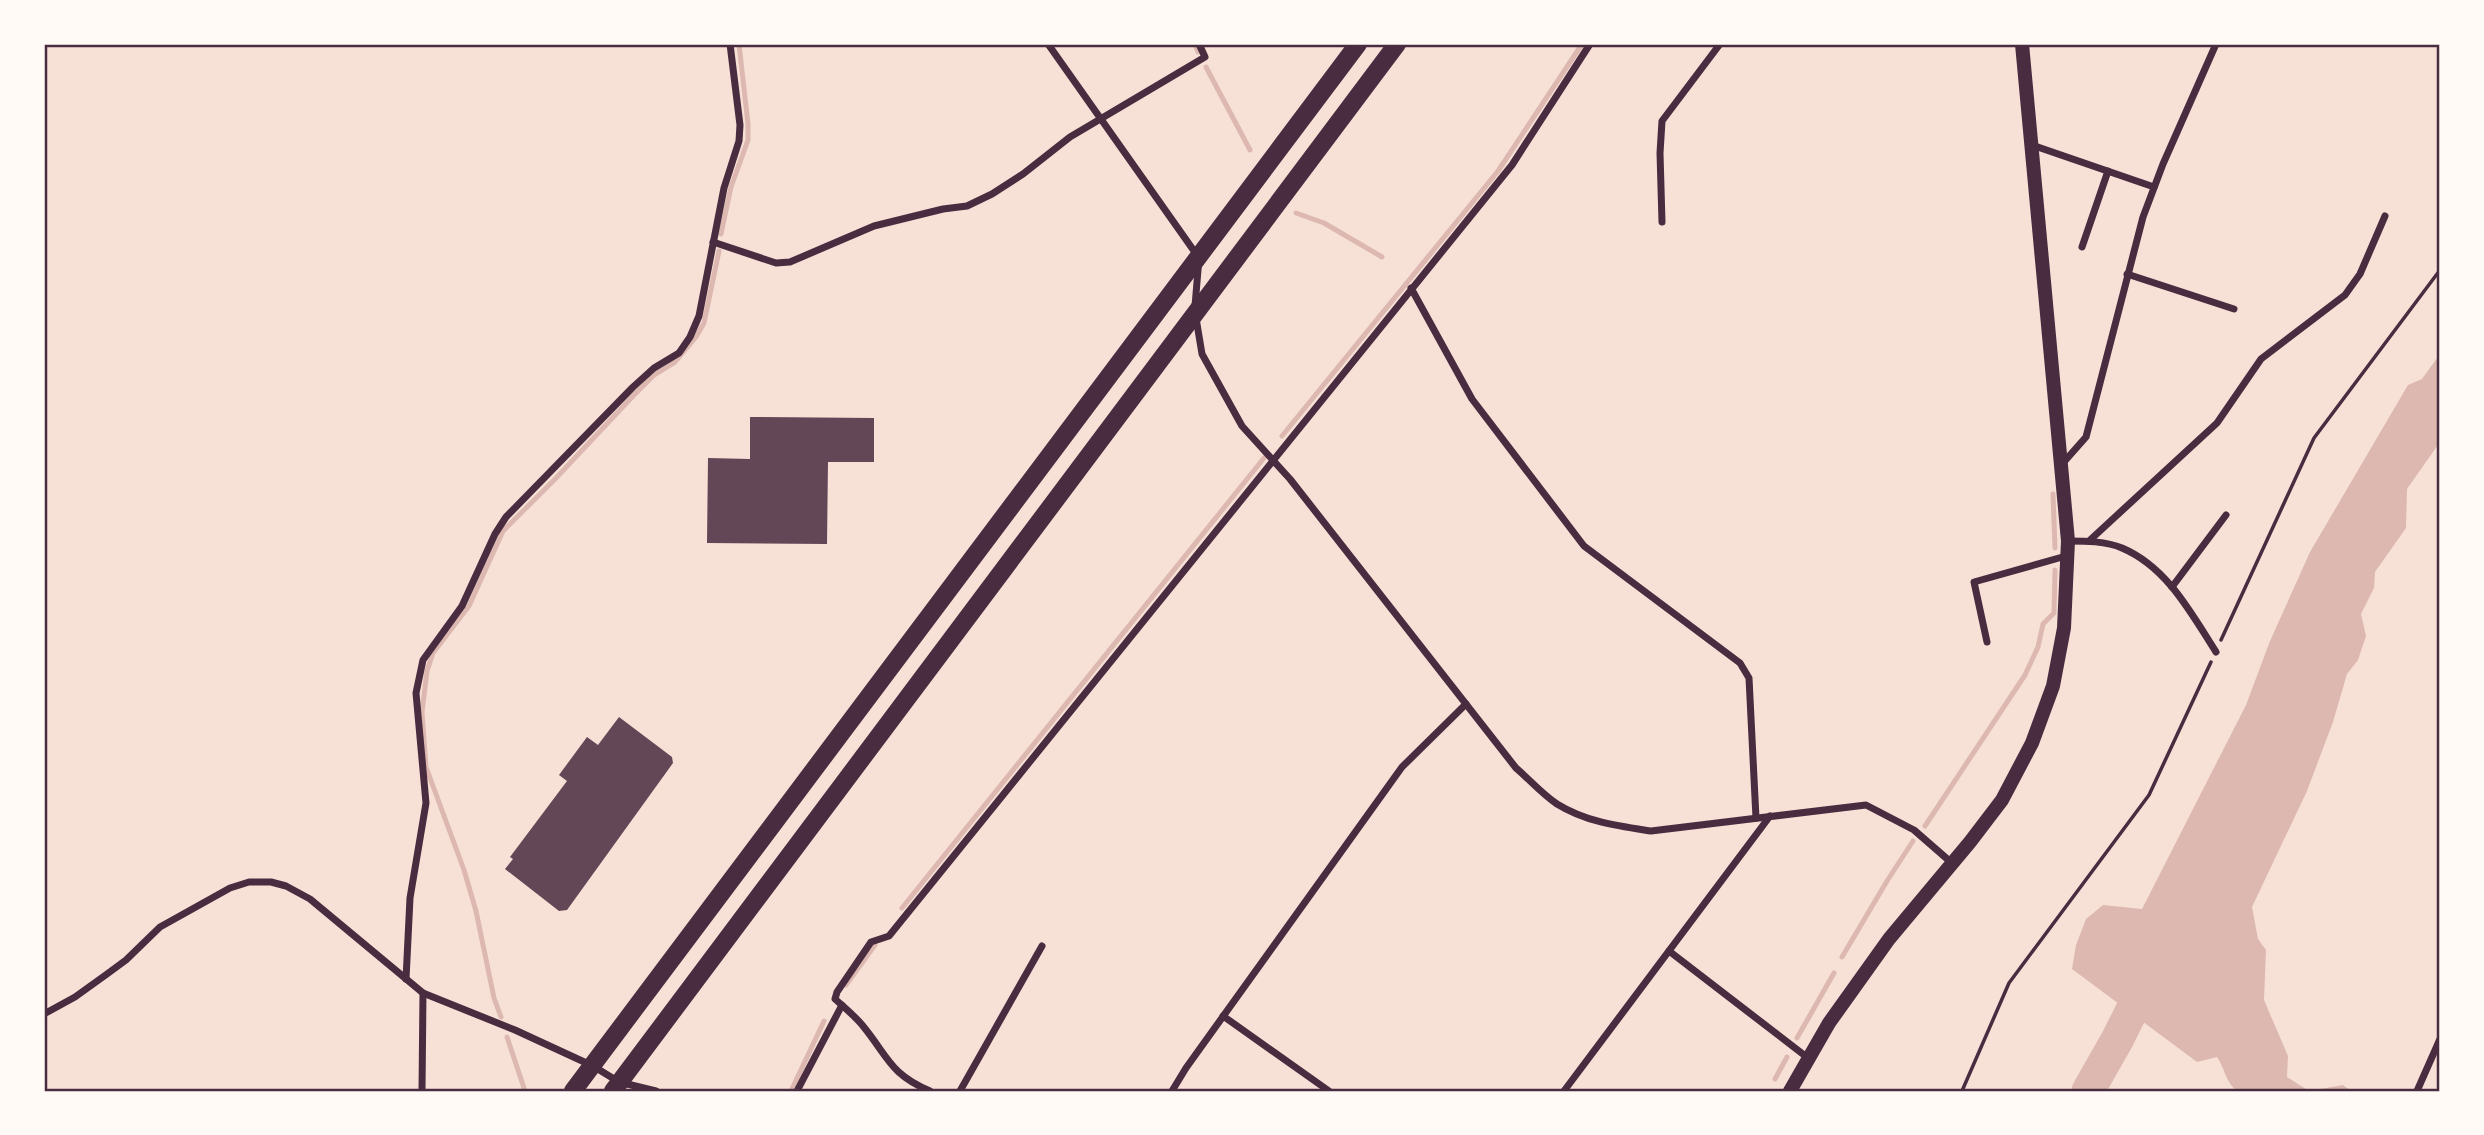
<svg xmlns="http://www.w3.org/2000/svg" width="2484" height="1135" font-family="'Noto Sans',sans-serif">
<style>
.water{fill:#dcb8b0}
.lines{fill:none;stroke-linecap:round;stroke-linejoin:round}
.stream{stroke:#dcb8b0;stroke-width:5}
.river{stroke:#dcb8b0;stroke-width:33}
.building{fill:#644757}
.path{stroke:#4a2c40;stroke-width:3.5}
.minor{stroke:#4a2c40;stroke-width:7}
.secondary{stroke:#4a2c40;stroke-width:14}
.trunk{stroke:#4a2c40;stroke-width:18}
.neatline{fill:none;stroke:#4a2c40;stroke-width:2.5}
</style>
<rect width="100%" height="100%" fill="#f7e1d7"/>
<path class="water" d="M 2440,354 L 2440,442 L 2407,489 L 2406,528 L 2375,572 L 2374,588 L 2361,614 L 2366,636 L 2358,660 L 2347,674 L 2333,722 L 2307,791 L 2252,907 L 2258,939 L 2266,950 L 2264,1000 L 2288,1056 L 2287,1077 L 2309,1091 L 2343,1085 L 2351,1091 L 2237,1091 C 2226,1083 2225,1069 2217,1057 L 2197,1062 L 2072,969 L 2076,945 L 2086,919 L 2103,905 L 2142,909 L 2246,705 L 2270,641 L 2310,552 L 2408,385 L 2422,379 Z"/>
<g class="lines">
<g class="stream">
<path d="M 1195,44 L 1198,52"/>
<path d="M 1206,67 L 1250,150"/>
<path d="M 1296,213 L 1324,223 L 1382,257"/>
<path d="M 721,234 L 731,187 L 748,140 L 748,124 L 739,44"/>
<path d="M 1282,436 L 1498,171 L 1582,44"/>
<path d="M 2053,494 L 2055,548"/>
<path d="M 1925,826 L 2025,675 L 2038,647 L 2043,624 L 2054,613 L 2055,570"/>
<path d="M 902,908 L 1264,458"/>
<path d="M 1842,957 L 1887,881 L 1913,841"/>
<path d="M 846,985 L 875,945"/>
<path d="M 501,1017 L 494,998 L 476,911 L 464,870 L 426,767 L 422,712 L 427,671 L 433,653 L 469,606 L 503,531 L 556,478 L 634,395 L 654,375 L 675,362 L 696,337 L 704,323 L 719,251"/>
<path d="M 507,1037 L 525,1091"/>
<path d="M 1797,1038 L 1834,973"/>
<path d="M 1775,1079 L 1787,1057"/>
<path d="M 791,1091 L 824,1021"/>
</g>
<path class="river" d="M 2088,1091 L 2117,1040 L 2151,972"/>
</g>
<g class="building">
<path d="M 750,417 L 874,418 L 874,462 L 828,462 L 827,544 L 707,543 L 708,458 L 750,459 Z"/>
<path d="M 619,717 L 672,757 L 673,763 L 567,910 L 559,911 L 505,869 L 513,859 L 510,857 L 567,781 L 559,775 L 587,737 L 598,745 Z"/>
</g>
<g class="lines">
<g class="path">
<path d="M 2221,640 L 2314,438 L 2440,270"/>
<path d="M 1962,1091 L 2009,983 L 2149,795 L 2211,662"/>
</g>
<g class="minor">
<path d="M 1048,44 L 1199,258 L 1195,306"/>
<path d="M 2032,145 L 2154,187"/>
<path d="M 1662,222 L 1660,153 L 1662,121 L 1720,44"/>
<path d="M 713,242 L 776,263 L 790,262 L 874,226 L 943,209 L 967,206 L 992,194 L 1023,174 L 1070,137 L 1205,57 L 1199,44"/>
<path d="M 2082,247 L 2108,171"/>
<path d="M 2127,274 L 2234,309"/>
<path d="M 1411,288 L 1472,399 L 1584,546 L 1740,663 L 1749,678 L 1756,818"/>
<path d="M 1196,318 L 1202,354 L 1242,426 L 1290,479 L 1516,768 C 1529,779 1542,794 1557,804 C 1586,822 1618,826 1651,831 L 1866,805 L 1914,830 L 1953,864"/>
<path d="M 2063,463 L 2086,437 L 2143,217 L 2163,164 L 2216,44"/>
<path d="M 2068,541 C 2085,541 2106,541 2122,548 C 2167,567 2191,613 2216,652"/>
<path d="M 2089,541 L 2217,423 L 2261,359 L 2345,295 L 2360,274 L 2385,216"/>
<path d="M 2172,587 L 2226,515"/>
<path d="M 1987,642 L 1974,582 L 2066,556"/>
<path d="M 1669,951 L 1808,1058"/>
<path d="M 406,979 L 410,898 L 426,803 L 416,693 L 423,660 L 462,606 L 495,534 L 506,517 L 633,387 L 654,368 L 679,353 L 690,337 L 699,316 L 724,188 L 739,141 L 740,125 L 730,44"/>
<path d="M 44,1014 L 75,997 L 107,974 L 126,960 L 160,927 L 230,888 L 249,882 L 271,882 L 286,886 L 310,899 L 423,993 L 515,1030 L 593,1066 L 619,1082 L 656,1091"/>
<path d="M 1223,1016 L 1329,1091"/>
<path d="M 422,1091 L 423,993"/>
<path d="M 797,1091 L 842,1005"/>
<path d="M 930,1091 C 890,1074 889,1058 863,1026 C 855,1016 845,1008 835,999 L 837,992 L 871,942 L 889,936 L 1512,165 L 1590,44"/>
<path d="M 960,1091 L 1042,946"/>
<path d="M 1172,1091 L 1186,1068 L 1402,767 L 1466,704"/>
<path d="M 1564,1091 L 1770,816"/>
<path d="M 2417,1091 L 2440,1039"/>
</g>
<path class="secondary" d="M 1790,1091 L 1829,1023 L 1889,939 L 1970,842 L 2002,800 L 2032,743 L 2053,686 L 2064,628 L 2068,541 L 2022,44"/>
<g class="trunk">
<path d="M 573,1091 L 1358,44"/>
<path d="M 613,1091 L 1397,44"/>
</g>
</g>
<rect width="2484" height="1135" fill="none" stroke="#fffaf5" stroke-width="91"/>
<rect x="46" y="46" width="2392" height="1044" class="neatline"/>
</svg>
